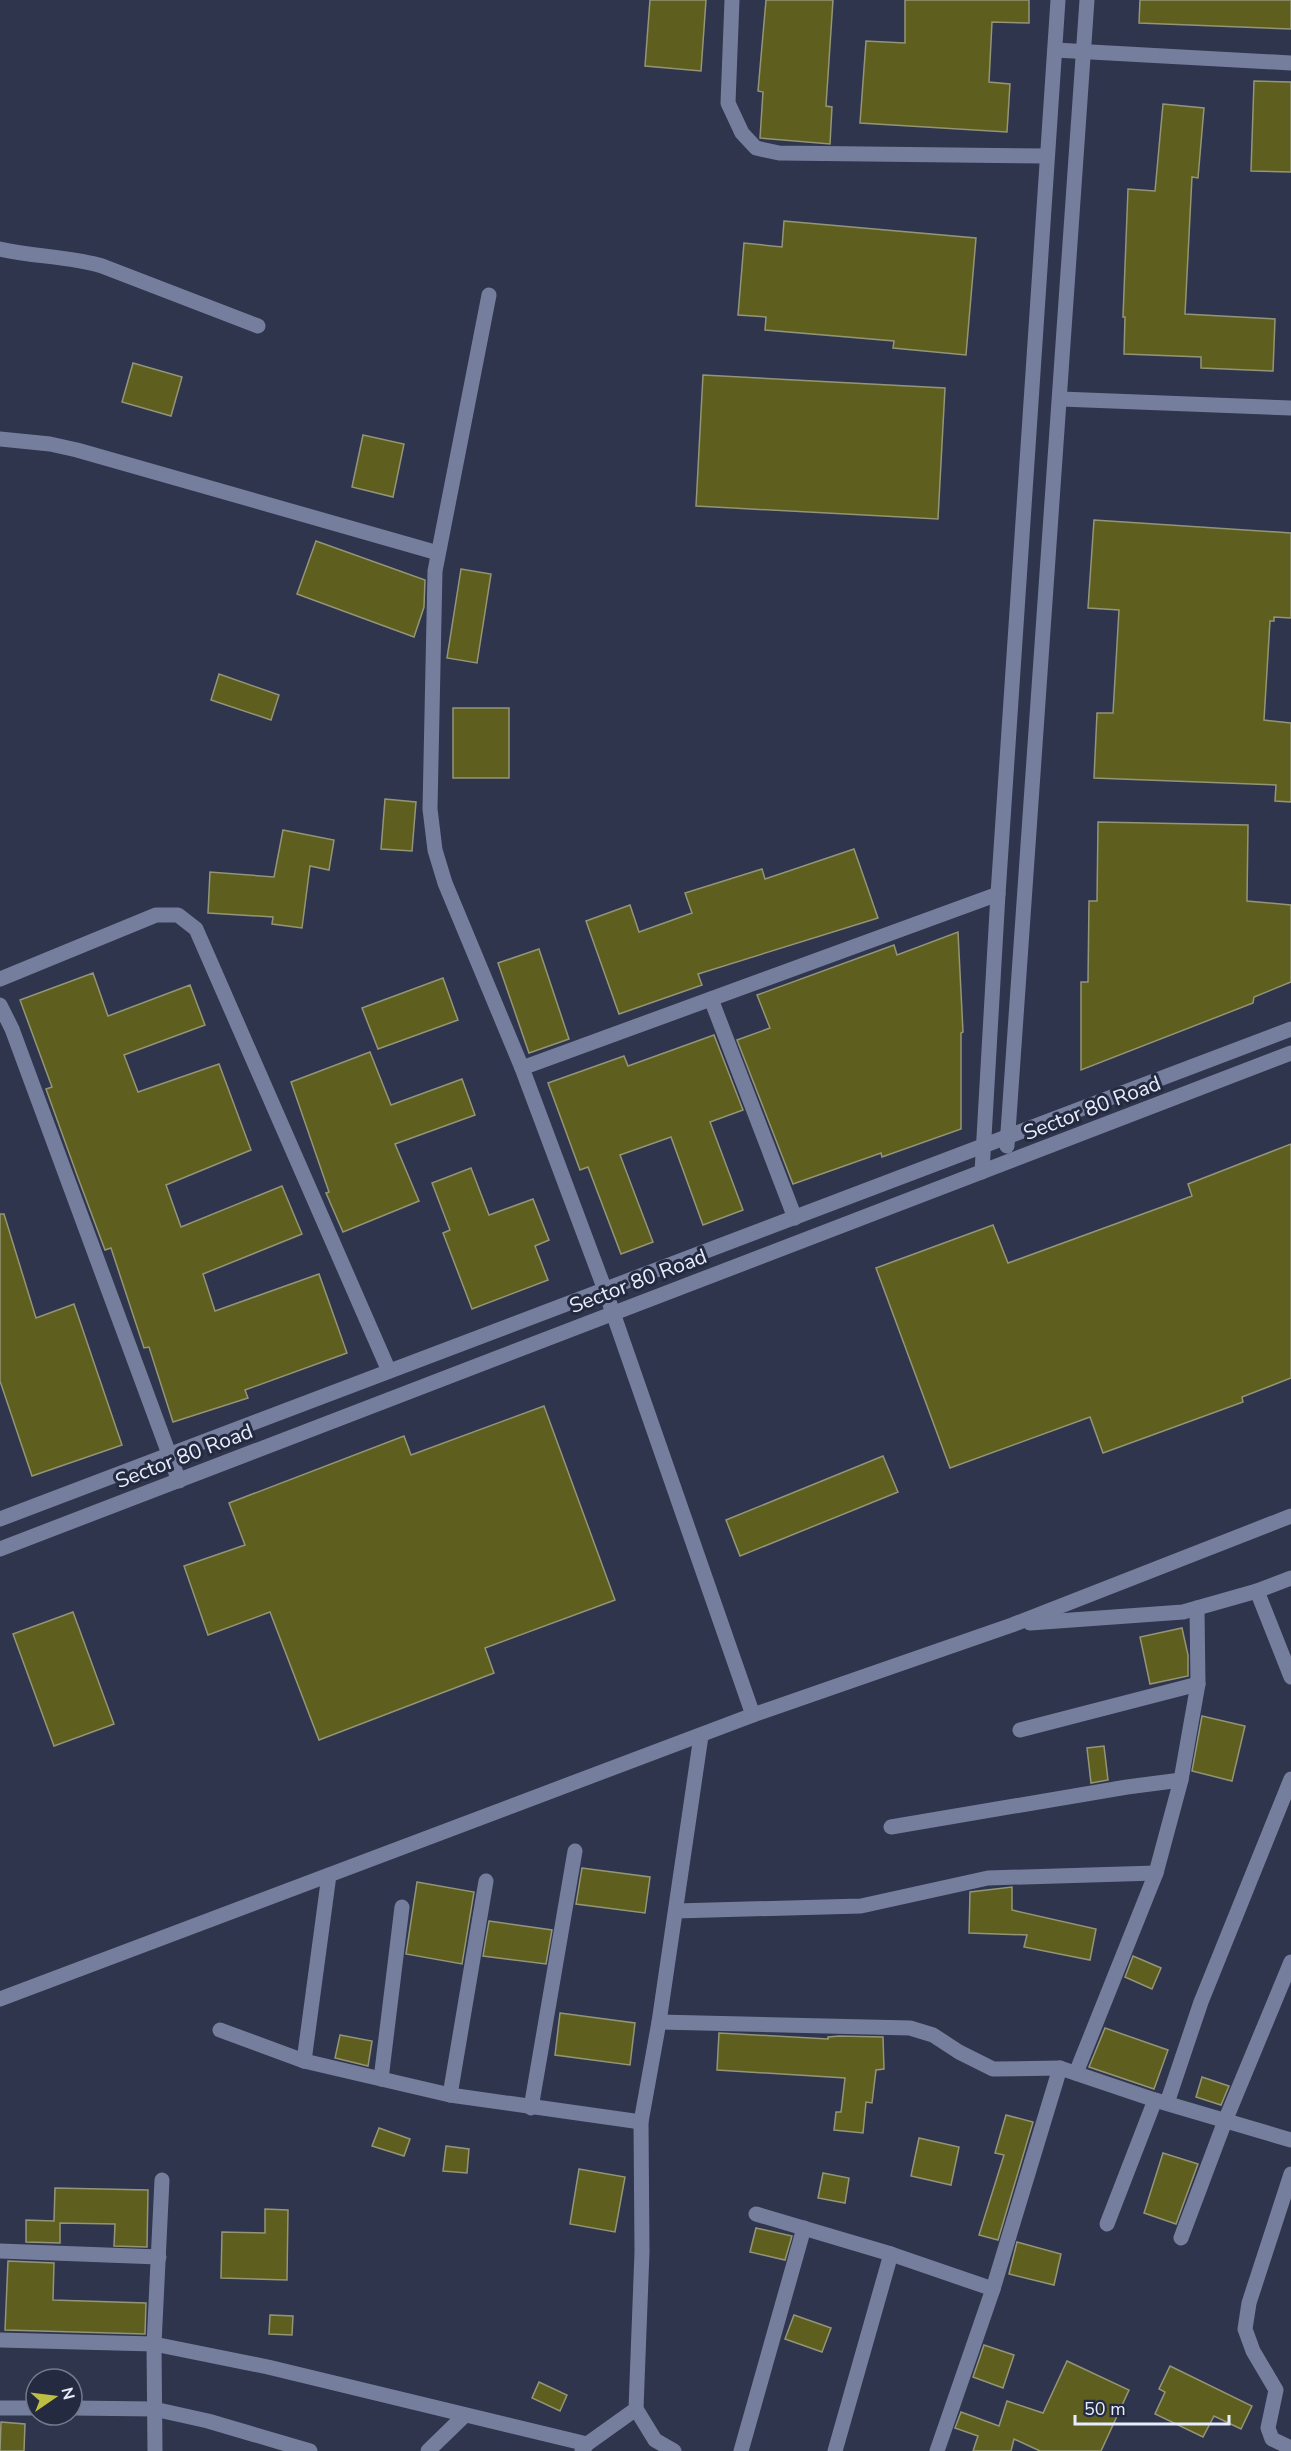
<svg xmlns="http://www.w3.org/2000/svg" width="1291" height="2451" font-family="'Nunito Sans',sans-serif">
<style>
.building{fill:#5e5f1f;stroke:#949577;stroke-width:1.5}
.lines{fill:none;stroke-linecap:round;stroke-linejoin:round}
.minor{stroke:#757e9d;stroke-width:15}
.labels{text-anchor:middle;stroke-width:6;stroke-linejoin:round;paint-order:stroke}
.street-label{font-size:21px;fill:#e8edfd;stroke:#242b41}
</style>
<rect width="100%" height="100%" fill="#2e354c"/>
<g class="building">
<path d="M 650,0 L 706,0 L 701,71 L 645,66 Z"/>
<path d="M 766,0 L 833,0 L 826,106 L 832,107 L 830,144 L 760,138 L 763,92 L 758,91 Z"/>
<path d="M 905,0 L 1029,0 L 1029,23 L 992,22 L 989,82 L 1010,84 L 1007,132 L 860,123 L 866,41 L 905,43 Z"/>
<path d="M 1140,0 L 1291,0 L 1291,29 L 1139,23 Z"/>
<path d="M 1254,81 L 1291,82 L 1291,172 L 1251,171 Z"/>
<path d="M 1163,104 L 1204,108 L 1198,178 L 1192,177 L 1185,314 L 1275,319 L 1273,371 L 1201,368 L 1201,357 L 1124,354 L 1125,317 L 1123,317 L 1128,189 L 1155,191 Z"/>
<path d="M 784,221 L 976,238 L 966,355 L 893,348 L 894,341 L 765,330 L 766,317 L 738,315 L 744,243 L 782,247 Z"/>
<path d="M 133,363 L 182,377 L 171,416 L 122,402 Z"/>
<path d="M 703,375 L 945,388 L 938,519 L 696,506 Z"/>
<path d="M 363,435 L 404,444 L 393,497 L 352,487 Z"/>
<path d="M 1094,520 L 1291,533 L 1291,618 L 1274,617 L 1274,621 L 1270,621 L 1264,720 L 1291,723 L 1291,802 L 1275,801 L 1276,785 L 1094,778 L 1097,713 L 1113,713 L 1119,610 L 1088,608 Z"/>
<path d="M 316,541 L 425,580 L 424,607 L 414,637 L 297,594 Z"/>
<path d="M 461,569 L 491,574 L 477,663 L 447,658 Z"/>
<path d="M 219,674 L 279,695 L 271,720 L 211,700 Z"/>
<rect x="453" y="708" width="56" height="70"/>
<path d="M 385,799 L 416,802 L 412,851 L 381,849 Z"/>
<path d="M 1098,822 L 1248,825 L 1247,901 L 1291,905 L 1291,982 L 1254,997 L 1253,1003 L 1081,1070 L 1081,982 L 1088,982 L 1089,901 L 1097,901 Z"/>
<path d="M 283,830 L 334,840 L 329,870 L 310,866 L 302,928 L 272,924 L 273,917 L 208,913 L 210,872 L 274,877 Z"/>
<path d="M 854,849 L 878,918 L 698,974 L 702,985 L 619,1014 L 586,921 L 630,905 L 639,932 L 692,913 L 685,893 L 762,869 L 765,879 Z"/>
<path d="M 958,932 L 963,1032 L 961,1033 L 961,1129 L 882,1157 L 881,1153 L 793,1184 L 737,1040 L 770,1028 L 757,995 L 894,945 L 897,955 Z"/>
<path d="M 539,949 L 569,1039 L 529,1053 L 498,963 Z"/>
<path d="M 93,973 L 108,1016 L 190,985 L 205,1025 L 124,1055 L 138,1092 L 219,1064 L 251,1150 L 166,1185 L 181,1227 L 282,1186 L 302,1234 L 203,1274 L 215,1311 L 319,1274 L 347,1353 L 245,1390 L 248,1398 L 173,1422 L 149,1347 L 144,1348 L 111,1248 L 105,1250 L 77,1175 L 46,1089 L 52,1087 L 20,1000 Z"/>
<path d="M 443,978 L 458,1020 L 378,1049 L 362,1008 Z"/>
<path d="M 714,1035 L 743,1110 L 710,1122 L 743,1210 L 703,1225 L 671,1137 L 620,1155 L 653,1242 L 621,1254 L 588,1167 L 580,1170 L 548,1083 L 624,1056 L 628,1066 Z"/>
<path d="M 370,1052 L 391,1105 L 462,1079 L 475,1115 L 395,1144 L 419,1201 L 343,1232 L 326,1193 L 329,1192 L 291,1082 Z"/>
<path d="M 1291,1144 L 1291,1378 L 1242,1397 L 1243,1402 L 1103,1453 L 1090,1417 L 950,1468 L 876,1268 L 993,1225 L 1008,1263 L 1192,1196 L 1188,1184 Z"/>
<path d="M 471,1168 L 489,1215 L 533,1199 L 549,1240 L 535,1246 L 548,1280 L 472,1309 L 443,1233 L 450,1230 L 432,1183 Z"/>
<path d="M 0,1214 L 4,1214 L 36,1318 L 74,1304 L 122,1445 L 32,1476 L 0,1381 Z"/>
<path d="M 544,1406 L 615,1600 L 485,1648 L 494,1673 L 319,1740 L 270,1612 L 208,1635 L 184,1566 L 245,1545 L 229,1503 L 404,1436 L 411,1455 Z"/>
<path d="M 883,1456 L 898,1492 L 740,1556 L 726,1520 Z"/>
<path d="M 73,1612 L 114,1724 L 54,1746 L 13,1634 Z"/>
<path d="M 1182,1628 L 1188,1655 L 1188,1676 L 1150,1684 L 1140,1637 Z"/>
<path d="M 1202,1716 L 1245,1726 L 1232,1781 L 1192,1771 Z"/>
<path d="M 1104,1746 L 1108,1780 L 1091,1783 L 1087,1748 Z"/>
<path d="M 582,1868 L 650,1877 L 645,1913 L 576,1904 Z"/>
<path d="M 417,1882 L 474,1892 L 462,1964 L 406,1954 Z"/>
<path d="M 1012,1887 L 1012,1910 L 1096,1929 L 1090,1960 L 1024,1947 L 1027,1935 L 969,1933 L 970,1892 Z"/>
<path d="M 489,1921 L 552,1930 L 546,1964 L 483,1956 Z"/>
<path d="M 1133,1956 L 1161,1968 L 1152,1989 L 1125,1977 Z"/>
<path d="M 560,2013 L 635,2023 L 630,2065 L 555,2055 Z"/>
<path d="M 1105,2028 L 1168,2050 L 1154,2089 L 1089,2067 Z"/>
<path d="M 719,2033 L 828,2039 L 828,2037 L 839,2036 L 883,2037 L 884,2069 L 876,2070 L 872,2103 L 866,2102 L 863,2133 L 834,2130 L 836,2112 L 841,2112 L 845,2078 L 717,2070 Z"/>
<path d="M 340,2035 L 372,2041 L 368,2066 L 335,2058 Z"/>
<path d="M 1202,2077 L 1229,2086 L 1221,2105 L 1196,2097 Z"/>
<path d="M 1006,2115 L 1033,2122 L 998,2240 L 979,2235 L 1004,2155 L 995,2153 Z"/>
<path d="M 379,2128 L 410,2139 L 404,2156 L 372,2146 Z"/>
<path d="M 919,2138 L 959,2147 L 951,2185 L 911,2176 Z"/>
<path d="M 446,2146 L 469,2149 L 467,2173 L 443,2171 Z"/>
<path d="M 1163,2153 L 1198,2164 L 1176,2224 L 1144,2213 Z"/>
<path d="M 579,2169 L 625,2177 L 615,2232 L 570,2224 Z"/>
<path d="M 823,2173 L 849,2178 L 845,2203 L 818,2198 Z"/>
<path d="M 55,2188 L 148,2190 L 147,2247 L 114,2246 L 115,2224 L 60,2223 L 60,2243 L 26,2242 L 26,2220 L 54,2221 Z"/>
<path d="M 265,2209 L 288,2210 L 287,2280 L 221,2278 L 222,2232 L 265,2233 Z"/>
<path d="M 756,2228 L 792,2236 L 785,2260 L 750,2252 Z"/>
<path d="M 1017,2242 L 1061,2254 L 1054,2285 L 1009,2274 Z"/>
<path d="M 8,2261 L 54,2263 L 53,2300 L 146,2303 L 145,2334 L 5,2330 Z"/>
<path d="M 270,2315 L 293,2316 L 292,2335 L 269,2334 Z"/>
<path d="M 794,2315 L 831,2328 L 822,2352 L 785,2339 Z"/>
<path d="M 984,2345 L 1014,2355 L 1003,2388 L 973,2377 Z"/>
<path d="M 1067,2361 L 1129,2390 L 1101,2451 L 1040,2451 L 1014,2439 L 1011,2451 L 973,2451 L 978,2436 L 955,2428 L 961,2412 L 999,2426 L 1007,2401 L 1043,2413 Z"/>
<path d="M 1170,2366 L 1252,2406 L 1241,2429 L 1214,2416 L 1203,2437 L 1155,2414 L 1165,2392 L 1159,2389 Z"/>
<path d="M 539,2382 L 567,2395 L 560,2411 L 532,2398 Z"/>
<path d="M 1,2422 L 25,2424 L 24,2451 L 0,2451 Z"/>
</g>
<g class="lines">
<g class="minor">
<path d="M 732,0 L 728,103 L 742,133 L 756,148 L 779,153 L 1047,156"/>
<path d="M 1055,50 L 1291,63"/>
<path d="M 0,249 C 34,257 68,256 102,266 L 258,326"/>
<path d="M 489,295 L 435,571 L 430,809 L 435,850 L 445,883 L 522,1068 L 605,1290 L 753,1715"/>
<path d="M 1061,399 L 1291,408"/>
<path d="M 0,439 L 50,444 L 77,450 L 438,553"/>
<path d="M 0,979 L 156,915 L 178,915 L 196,929 L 389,1371"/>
<path d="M 711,999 L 795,1218"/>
<path d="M 0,1005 L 12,1029 L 179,1481"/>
<path d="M 522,1068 L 998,894"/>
<path d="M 1007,1146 L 1087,0"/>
<path d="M 982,1172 L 998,894 L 1058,0"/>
<path d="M 0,1519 L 1291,1029"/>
<path d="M 0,1549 L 1291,1053"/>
<path d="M 1257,1591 L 1291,1677"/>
<path d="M 1030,1623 L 1183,1612 L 1257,1591 L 1291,1578"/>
<path d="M 1020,1730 L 1198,1684"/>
<path d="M 891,1827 L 1127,1787 L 1181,1780"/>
<path d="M 676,1911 L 861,1906 L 988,1878 L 1156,1873"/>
<path d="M 0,1999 L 753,1715 L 1012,1625 L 1291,1516"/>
<path d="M 659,2022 L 910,2028 L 933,2035 L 959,2052 L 993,2069 L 1060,2068 L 1155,2100 L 1291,2140"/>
<path d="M 220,2030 L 304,2061 L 450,2095 L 641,2122"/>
<path d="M 304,2061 L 329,1875"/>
<path d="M 1076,2073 L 1156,1873 L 1181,1780 L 1198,1684 L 1197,1608"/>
<path d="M 381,2079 L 402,1907"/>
<path d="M 450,2095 L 486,1881"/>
<path d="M 1167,2103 L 1201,2002 L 1291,1779"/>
<path d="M 531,2108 L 575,1851"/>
<path d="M 1291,2174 L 1249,2303 L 1245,2329 L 1253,2351 L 1276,2390 L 1268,2428 L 1272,2439 L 1291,2448"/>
<path d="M 756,2214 L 891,2254 L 993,2289"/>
<path d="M 1107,2224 L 1155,2100"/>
<path d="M 1181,2238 L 1225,2121 L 1291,1962"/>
<path d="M 0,2251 L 159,2257"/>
<path d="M 0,2340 L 154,2344 L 268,2367 L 587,2444"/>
<path d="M 0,2408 L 36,2408"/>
<path d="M 72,2408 L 154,2409 L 208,2421 L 310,2451"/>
<path d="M 636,2409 L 655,2440 L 674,2451"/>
<path d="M 155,2451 L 154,2344 L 162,2180"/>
<path d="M 428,2451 L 464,2416"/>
<path d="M 582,2451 L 587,2444 L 636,2409 L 642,2252 L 641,2122 L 659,2022 L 701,1736"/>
<path d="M 741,2451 L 804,2228"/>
<path d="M 835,2451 L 891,2254"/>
<path d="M 937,2451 L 993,2289 L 1060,2068"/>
</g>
</g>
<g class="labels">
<g class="street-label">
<text transform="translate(1092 1108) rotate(-21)" y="7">Sector 80 Road</text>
<text transform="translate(638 1281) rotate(-21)" y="7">Sector 80 Road</text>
<text transform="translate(184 1456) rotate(-21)" y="7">Sector 80 Road</text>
</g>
</g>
<g transform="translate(54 2397) rotate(76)"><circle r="28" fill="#242b41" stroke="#72798c" stroke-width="1.5"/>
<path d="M0-4.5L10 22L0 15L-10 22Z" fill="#bdbf43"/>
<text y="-9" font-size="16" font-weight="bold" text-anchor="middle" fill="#e8edfd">N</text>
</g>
<path d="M1075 2415v9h154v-9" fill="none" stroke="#e8edfd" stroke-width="3"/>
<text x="1084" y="2415" font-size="18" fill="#e8edfd" stroke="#242b41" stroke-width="4.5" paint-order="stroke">50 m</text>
</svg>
